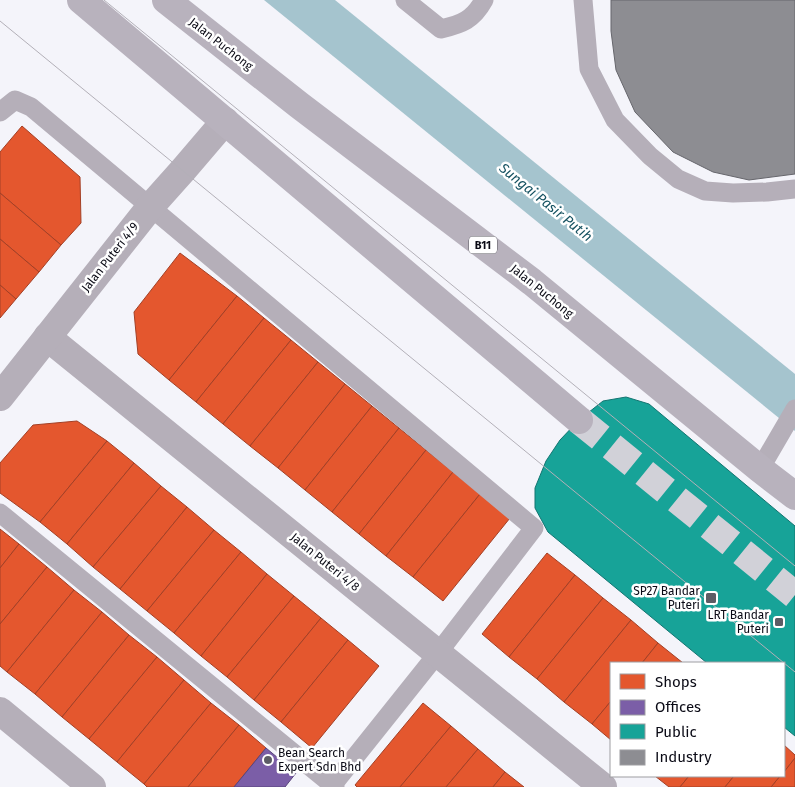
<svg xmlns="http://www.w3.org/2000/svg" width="795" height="787" font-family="'Fira Sans',sans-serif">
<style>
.water{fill:#a5c4ce}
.shops{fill:#e4572e;stroke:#a34026}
.offices{fill:#7b5ea7;stroke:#59457b}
.public{fill:#17a398;stroke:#137571}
.industry{fill:#8d8d92;stroke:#66666c}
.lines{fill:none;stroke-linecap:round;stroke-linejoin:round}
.primary-tunnel{stroke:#d1d1d8;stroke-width:28;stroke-dasharray:28 14;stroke-linecap:butt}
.service{stroke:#b5afb9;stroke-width:19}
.minor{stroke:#b5afb9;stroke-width:28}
.primary{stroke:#b8b2bd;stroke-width:28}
.tram{stroke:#b3b0b8;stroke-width:1}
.poi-dot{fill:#5c5c65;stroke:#fff;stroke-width:2}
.labels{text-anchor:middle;stroke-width:5;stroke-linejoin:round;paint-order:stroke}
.shield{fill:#fff;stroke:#54545b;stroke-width:1}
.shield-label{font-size:11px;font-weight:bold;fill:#0a0a15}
.street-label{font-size:12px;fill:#0a0a15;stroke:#fff}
.poi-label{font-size:12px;fill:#0a0a15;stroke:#fff;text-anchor:end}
.water-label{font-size:14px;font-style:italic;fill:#145160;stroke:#fff}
</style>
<rect width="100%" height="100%" fill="#f4f4fa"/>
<path class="water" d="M 264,0 L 335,0 L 795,374 L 795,431 Z"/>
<g class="shops">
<path d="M 22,126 L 80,177 L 81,223 L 61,245 L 0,193 L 0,152 Z"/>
<path d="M 0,193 L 61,245 L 39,272 L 0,239 Z"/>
<path d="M 0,239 L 39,272 L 16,299 L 0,285 Z"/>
<path d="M 180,253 L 237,296 L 169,380 L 138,354 L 134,312 Z"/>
<path d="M 0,285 L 16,299 L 0,318 Z"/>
<path d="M 237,296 L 264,318 L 196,402 L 169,380 Z"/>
<path d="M 264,318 L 291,340 L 223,424 L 196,402 Z"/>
<path d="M 291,340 L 318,362 L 250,446 L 223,424 Z"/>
<path d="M 318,362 L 345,384 L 278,468 L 250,446 Z"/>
<path d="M 345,384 L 372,406 L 305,490 L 278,468 Z"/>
<path d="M 372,406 L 399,428 L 332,512 L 305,490 Z"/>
<path d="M 77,421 L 107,441 L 40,522 L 0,493 L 0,463 L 33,425 Z"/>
<path d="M 399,428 L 426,450 L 359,534 L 332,512 Z"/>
<path d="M 107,441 L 134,463 L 67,544 L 40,522 Z"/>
<path d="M 426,450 L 453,472 L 386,556 L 359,534 Z"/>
<path d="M 134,463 L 161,486 L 93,567 L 67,544 Z"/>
<path d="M 453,472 L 480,494 L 413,577 L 386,556 Z"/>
<path d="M 161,486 L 187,507 L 120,589 L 93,567 Z"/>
<path d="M 480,494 L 510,518 L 443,601 L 413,577 Z"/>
<path d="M 187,507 L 214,530 L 147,611 L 120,589 Z"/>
<path d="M 0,529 L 19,544 L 0,568 Z"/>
<path d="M 214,530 L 241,552 L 174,633 L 147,611 Z"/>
<path d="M 19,544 L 47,567 L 0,624 L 0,568 Z"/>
<path d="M 241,552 L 267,574 L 201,656 L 174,633 Z"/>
<path d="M 547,553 L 575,575 L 509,657 L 482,634 Z"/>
<path d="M 47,567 L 74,590 L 7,672 L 0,666 L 0,624 Z"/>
<path d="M 267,574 L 294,596 L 227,677 L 201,656 Z"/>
<path d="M 575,575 L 603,598 L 537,679 L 509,657 Z"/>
<path d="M 74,590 L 102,612 L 35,694 L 7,672 Z"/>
<path d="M 294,596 L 321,618 L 254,700 L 227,677 Z"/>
<path d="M 603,598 L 631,620 L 564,702 L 537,679 Z"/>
<path d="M 102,612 L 129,635 L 62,717 L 35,694 Z"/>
<path d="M 321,618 L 348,640 L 281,722 L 254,700 Z"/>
<path d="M 631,620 L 658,643 L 642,663 L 611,663 L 611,701 L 592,724 L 564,702 Z"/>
<path d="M 129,635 L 157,657 L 89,739 L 62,717 Z"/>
<path d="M 348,640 L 379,666 L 312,748 L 281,722 Z"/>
<path d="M 658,643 L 683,663 L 642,663 Z"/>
<path d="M 157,657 L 184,680 L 117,762 L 89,739 Z"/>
<path d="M 184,680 L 211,703 L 144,784 L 117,762 Z"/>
<path d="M 611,701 L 611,740 L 592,724 Z"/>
<path d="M 211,703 L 239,725 L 188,787 L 147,787 L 144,784 Z"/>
<path d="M 423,703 L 451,726 L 400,787 L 357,787 L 355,785 Z"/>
<path d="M 239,725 L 266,748 L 234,787 L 188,787 Z"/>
<path d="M 451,726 L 478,749 L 446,787 L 400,787 Z"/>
<path d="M 784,745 L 795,755 L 795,758 L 784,772 Z"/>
<path d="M 478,749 L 505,772 L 493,787 L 446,787 Z"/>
<path d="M 795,758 L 795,787 L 771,787 L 780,776 L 784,776 L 784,772 Z"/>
<path d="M 505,772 L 524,787 L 493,787 Z"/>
<path d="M 655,776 L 689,776 L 680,787 L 669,787 Z"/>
<path d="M 689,776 L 734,776 L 725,787 L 680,787 Z"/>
<path d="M 734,776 L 780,776 L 771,787 L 725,787 Z"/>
</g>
<path class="offices" d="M 266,748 L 296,773 L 285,787 L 234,787 Z"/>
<path class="public" d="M 626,397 L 649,404 L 795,526 L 795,736 L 784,727 L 784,663 L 707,663 L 548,532 L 535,508 L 535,488 L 546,461 L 560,440 L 579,420 L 603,401 Z"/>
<path class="industry" d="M 611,0 L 795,0 L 795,174 L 749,180 L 713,172 L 673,152 L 635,112 L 616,70 L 611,31 Z"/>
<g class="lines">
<path class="primary-tunnel" d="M 579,420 L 795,595"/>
<g class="service">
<path d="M 405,0 L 441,29 C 462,24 473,20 484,0"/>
<path d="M 583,0 L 589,69 L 615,120 L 650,156 L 678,179 L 705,191 L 733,193 L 767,192 L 795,189"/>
<path d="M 0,112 L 15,100 L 31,107 L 534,528 L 438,653 L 331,787"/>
<path d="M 760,469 L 795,409"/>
<path d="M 0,513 L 335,787"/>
</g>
<g class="minor">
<path d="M 47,337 L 603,787"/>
<path d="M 0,397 L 151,206 L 184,169 L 225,121"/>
<path d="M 0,711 L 92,787"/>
</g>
<g class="primary">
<path d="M 81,0 L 579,420"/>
<path d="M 166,0 L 299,105 L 532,282 L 760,469 L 795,496"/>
</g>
<g class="tram">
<path d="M 104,0 L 795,566"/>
<path d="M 0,21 L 795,672"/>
</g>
</g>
<g class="poi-dot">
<rect x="705" y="592" width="12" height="12" rx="2.5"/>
<rect x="774" y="617" width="10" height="10" rx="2.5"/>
<circle cx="268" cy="760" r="5"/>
</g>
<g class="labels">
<rect class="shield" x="469" y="236.5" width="28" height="17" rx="4"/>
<g class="shield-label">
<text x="483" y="249">B11</text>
</g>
<g class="street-label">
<text transform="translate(221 44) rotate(38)" y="4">Jalan Puchong</text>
<text transform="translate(110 257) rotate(-52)" y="4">Jalan Puteri 4/9</text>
<text transform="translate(542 291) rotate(39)" y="4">Jalan Puchong</text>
<text transform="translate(325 562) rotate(39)" y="4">Jalan Puteri 4/8</text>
</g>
<g class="poi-label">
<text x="700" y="595">SP27 Bandar<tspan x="700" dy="14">Puteri</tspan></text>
<text x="769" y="619">LRT Bandar<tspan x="769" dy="14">Puteri</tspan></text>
<text x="278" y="757" text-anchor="start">Bean Search<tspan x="278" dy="14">Expert Sdn Bhd</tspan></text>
</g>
<g class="water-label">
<text transform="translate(546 202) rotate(39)" y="5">Sungai Pasir Putih</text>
</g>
</g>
<rect x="610" y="662" width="175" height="115" fill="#ffffff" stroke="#9d9da1"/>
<rect x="620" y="674" width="25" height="15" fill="#e4572e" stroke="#9d9da1"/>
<text x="655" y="687" font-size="15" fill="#0a0a15">Shops</text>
<rect x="620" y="700" width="25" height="15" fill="#7b5ea7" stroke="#9d9da1"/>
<text x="655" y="712" font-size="15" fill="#0a0a15">Offices</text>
<rect x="620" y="724" width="25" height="15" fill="#17a398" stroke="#9d9da1"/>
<text x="655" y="737" font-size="15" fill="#0a0a15">Public</text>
<rect x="620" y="750" width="25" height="15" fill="#8d8d92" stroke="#9d9da1"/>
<text x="655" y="762" font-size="15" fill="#0a0a15">Industry</text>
</svg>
